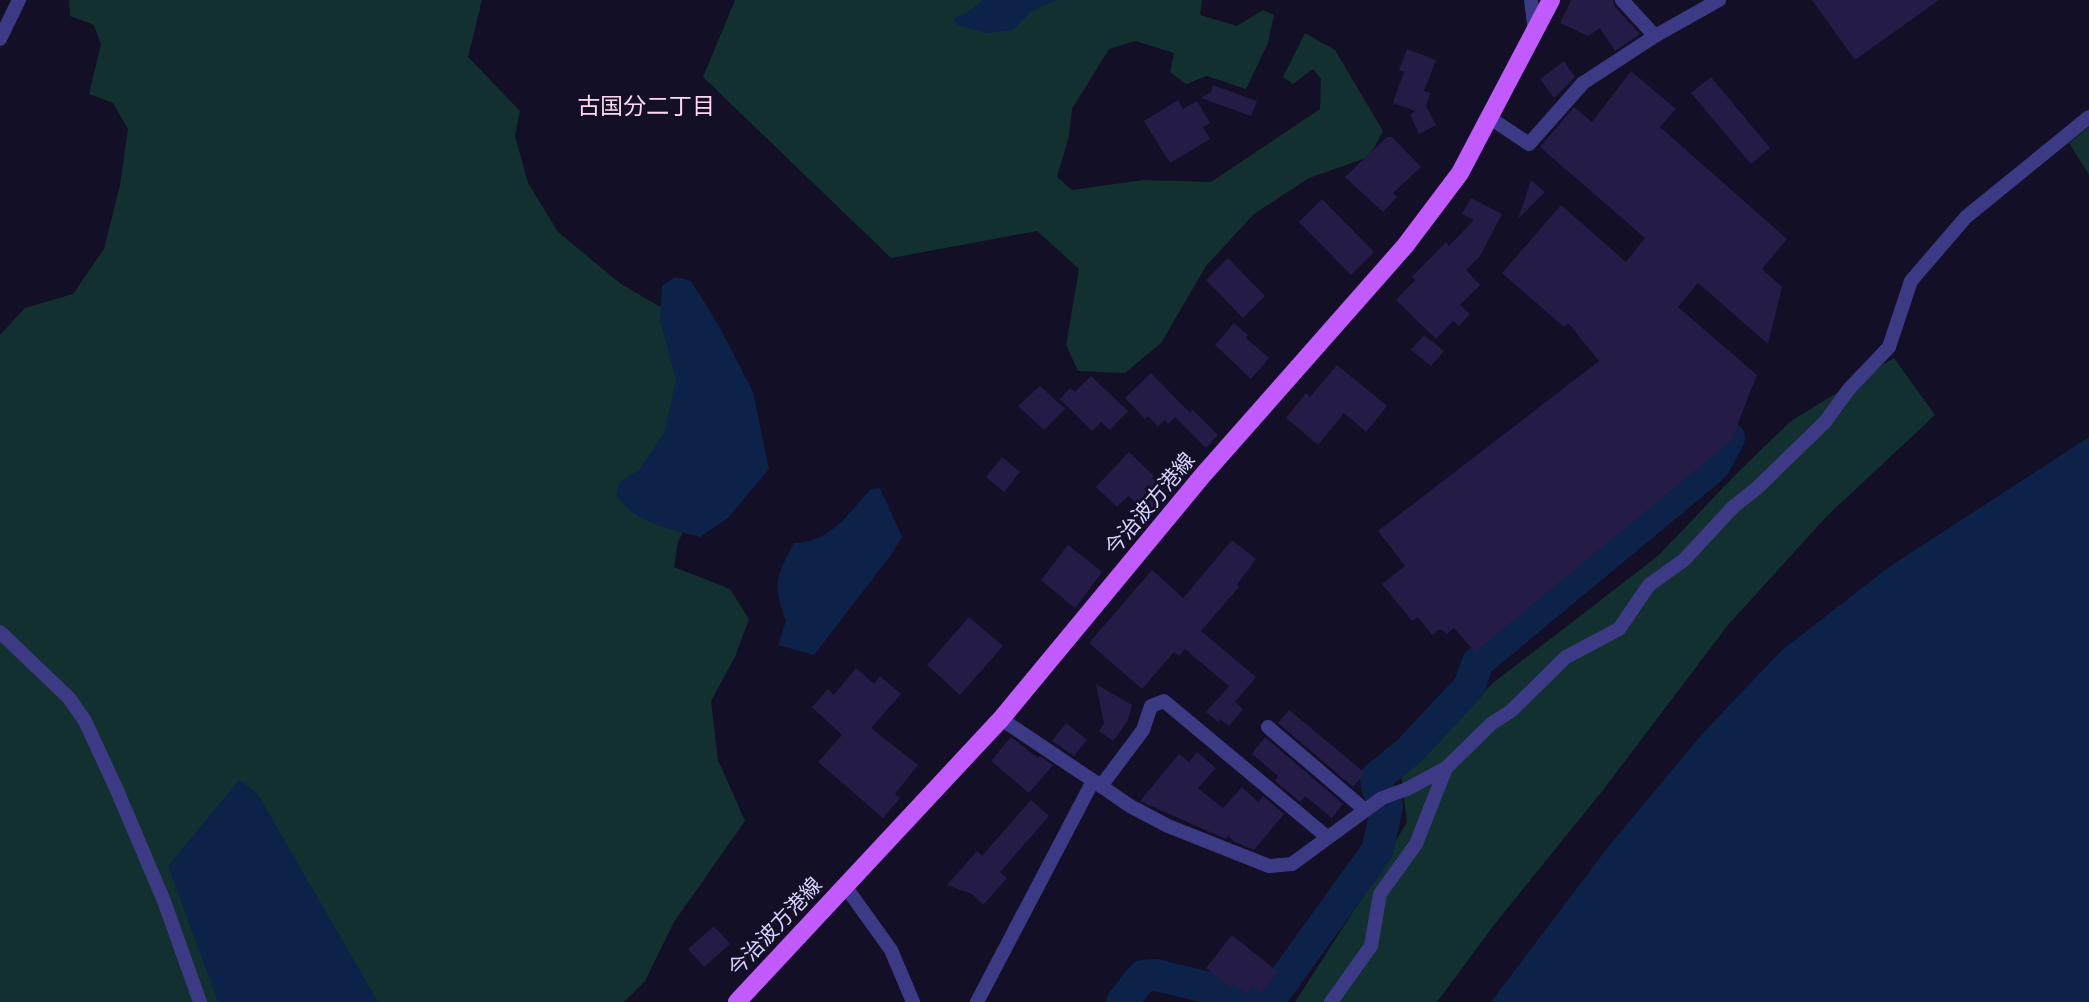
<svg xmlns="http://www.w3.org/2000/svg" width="2089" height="1002" font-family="'Varela Round','Noto Sans JP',sans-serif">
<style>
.green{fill:#12302f}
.water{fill:#0c2248}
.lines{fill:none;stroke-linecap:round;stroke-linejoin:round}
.river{stroke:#0c2248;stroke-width:32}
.building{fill:#241b47}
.street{stroke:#3d3a85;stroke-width:14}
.primary{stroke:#c25bff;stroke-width:18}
.labels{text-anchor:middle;stroke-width:6;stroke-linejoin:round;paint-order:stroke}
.street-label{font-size:21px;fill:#d9d4ff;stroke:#130f26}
.neighbourhood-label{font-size:23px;fill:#ffd6f0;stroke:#130f26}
</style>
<rect width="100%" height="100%" fill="#130f26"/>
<g class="green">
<path d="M 69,0 L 482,0 L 468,57 L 520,111 L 515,136 L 528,183 L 558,232 L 621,284 L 688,323 L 717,463 L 678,542 L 674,567 L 730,589 L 749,619 L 735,657 L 711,701 L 718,760 L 745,821 L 674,922 L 645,981 L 624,1002 L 0,1002 L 0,335 L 25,308 L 73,294 L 104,249 L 120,185 L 128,129 L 113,103 L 89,94 L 101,44 L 94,25 L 70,16 Z"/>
<path d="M 735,0 L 1202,0 L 1200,15 L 1237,26 L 1263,10 L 1274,15 L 1268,43 L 1246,89 L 1207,76 L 1186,84 L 1170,72 L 1174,53 L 1135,41 L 1109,49 L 1072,109 L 1069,136 L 1057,177 L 1072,190 L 1143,180 L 1211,182 L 1320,109 L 1321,79 L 1313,69 L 1293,84 L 1283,77 L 1305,33 L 1335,50 L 1383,131 L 1369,157 L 1309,178 L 1254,214 L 1206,266 L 1161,343 L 1125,373 L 1078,371 L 1066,345 L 1079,269 L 1037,231 L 891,258 L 703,77 Z"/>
<path d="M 2089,127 L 2089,175 L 2069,143 Z"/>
<path d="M 1894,358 L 1935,415 L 1827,516 L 1728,625 L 1603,790 L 1494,925 L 1437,1002 L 1295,1002 L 1360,901 L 1407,822 L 1401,775 L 1493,683 L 1658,556 L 1737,473 L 1791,421 Z"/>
</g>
<g class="water">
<path d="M 983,0 L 1057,0 L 1032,11 L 1013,30 L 987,33 L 957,25 L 954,18 L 967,13 Z"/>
<path d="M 675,277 L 691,281 L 718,324 L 753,392 L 769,469 L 728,518 L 700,537 C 670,529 633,523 616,494 L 620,482 L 640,469 L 664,433 L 676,380 L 660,320 L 662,286 Z"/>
<path d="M 2089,437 L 2089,1002 L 1491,1002 L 1608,847 L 1703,733 L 1781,651 L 1889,567 Z"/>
<path d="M 880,488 L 902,537 L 891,555 L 814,655 L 778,645 L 786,621 C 772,584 776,577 794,543 C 831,542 848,514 871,489 Z"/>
<path d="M 239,780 L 257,793 L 378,1002 L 218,1002 L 168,866 Z"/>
</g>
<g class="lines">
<path class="river" d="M 1122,1002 L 1143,976 L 1156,975 L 1268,1002 L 1377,851 L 1387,807 L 1377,787 L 1376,778 L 1410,750 L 1469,687 L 1478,662 L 1714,466 L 1729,438"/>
</g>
<g class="building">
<path d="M 1571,0 L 1613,0 L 1615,7 L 1640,34 L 1615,51 L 1600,28 L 1588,36 L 1560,23 Z"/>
<path d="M 1812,0 L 1939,0 L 1855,60 Z"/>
<path d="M 1407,49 L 1436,60 L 1424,91 L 1430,93 L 1426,106 L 1436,125 L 1419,134 L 1410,115 L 1415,111 L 1393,103 L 1404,72 L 1399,70 Z"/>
<path d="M 1564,61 L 1575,77 L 1554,98 L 1540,79 Z"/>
<path d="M 1631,71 L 1676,109 L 1660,127 L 1787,239 L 1762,269 L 1782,287 L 1768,344 L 1698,283 L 1678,307 L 1757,375 L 1731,441 L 1475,652 L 1454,628 L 1447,634 L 1440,629 L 1432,635 L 1418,617 L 1412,621 L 1382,584 L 1405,566 L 1378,531 L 1599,361 L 1568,323 L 1564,327 L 1502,273 L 1561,205 L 1626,262 L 1645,238 L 1540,147 L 1574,107 L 1592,122 Z"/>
<path d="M 1711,77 L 1770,148 L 1751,164 L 1691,93 Z"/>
<path d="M 1213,85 L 1257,101 L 1251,116 L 1201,98 L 1211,92 Z"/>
<path d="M 1178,100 L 1183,109 L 1197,101 L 1210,123 L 1203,127 L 1210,139 L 1170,163 L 1144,121 Z"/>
<path d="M 1387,137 L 1392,137 L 1421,167 L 1393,193 L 1397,197 L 1383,212 L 1345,177 Z"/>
<path d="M 1531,180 L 1545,192 L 1518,219 Z"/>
<path d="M 1471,198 L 1502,214 L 1480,256 L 1466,270 L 1480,285 L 1460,305 L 1470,314 L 1459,326 L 1453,321 L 1436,339 L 1396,300 L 1415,280 L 1412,277 L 1446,242 L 1449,246 L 1474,220 L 1462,214 Z"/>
<path d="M 1322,199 L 1374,252 L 1351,275 L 1299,222 Z"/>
<path d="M 1228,258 L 1265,296 L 1243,318 L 1206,280 Z"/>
<path d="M 1234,323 L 1248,335 L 1246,338 L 1269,358 L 1251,379 L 1215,345 Z"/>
<path d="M 1424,335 L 1444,351 L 1431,366 L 1411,350 Z"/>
<path d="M 1337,365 L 1387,406 L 1366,432 L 1344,413 L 1318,445 L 1286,418 L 1306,393 L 1310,397 Z"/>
<path d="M 1151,373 L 1190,413 L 1193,410 L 1218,435 L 1206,448 L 1175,417 L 1168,424 L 1165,420 L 1158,426 L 1148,416 L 1145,419 L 1125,398 Z"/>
<path d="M 1091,376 L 1128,411 L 1110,430 L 1101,422 L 1092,431 L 1060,399 L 1070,388 L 1075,392 Z"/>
<path d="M 1040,386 L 1065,409 L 1044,430 L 1018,406 Z"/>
<path d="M 1129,452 L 1154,476 L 1152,478 L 1171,494 L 1152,516 L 1128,496 L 1117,507 L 1096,487 Z"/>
<path d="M 1002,457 L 1020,472 L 1004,492 L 986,477 Z"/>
<path d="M 1232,540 L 1256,559 L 1237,585 L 1239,587 L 1201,631 L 1256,677 L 1235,702 L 1243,709 L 1229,726 L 1220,719 L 1218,722 L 1206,712 L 1229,686 L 1185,649 L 1179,656 L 1174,652 L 1142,689 L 1089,643 L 1152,570 L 1183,598 Z"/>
<path d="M 1068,545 L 1102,572 L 1075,608 L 1041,580 Z"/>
<path d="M 969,617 L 1003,646 L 960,695 L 927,665 Z"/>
<path d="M 856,668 L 874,684 L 880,676 L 901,694 L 871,728 L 918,765 L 895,794 L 900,798 L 883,818 L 818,762 L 842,735 L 812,707 L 828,689 L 834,695 Z"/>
<path d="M 1096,684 L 1132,705 L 1127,722 L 1113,741 L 1099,731 L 1104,724 Z"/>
<path d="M 1289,710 L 1365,773 L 1353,787 L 1278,723 Z"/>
<path d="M 1066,723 L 1087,740 L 1074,756 L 1052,741 Z"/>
<path d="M 1011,737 L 1038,758 L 1040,756 L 1053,765 L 1029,793 L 991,761 Z"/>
<path d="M 1265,737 L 1343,804 L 1332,818 L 1305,796 L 1300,802 L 1299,801 L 1275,781 L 1278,776 L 1252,754 Z"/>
<path d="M 1197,752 L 1216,768 L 1198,788 L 1223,808 L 1242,787 L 1258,802 L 1263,796 L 1284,814 L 1254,850 L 1235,842 L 1228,836 L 1226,839 L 1203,829 L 1140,801 L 1179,754 L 1189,762 Z"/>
<path d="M 1031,800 L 1049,816 L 1000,872 L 1007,878 L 983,905 L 972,894 L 947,885 L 977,851 L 982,856 Z"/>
<path d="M 714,926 L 730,944 L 704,967 L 688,949 Z"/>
<path d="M 1232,935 L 1278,972 L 1261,993 L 1252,986 L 1246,994 L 1234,984 L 1231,988 L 1206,968 Z"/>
</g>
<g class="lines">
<g class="street">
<path d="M 1531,0 L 1535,33"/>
<path d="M 1655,36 L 1719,0"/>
<path d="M 0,39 L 19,0"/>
<path d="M 1490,118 L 1529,144 L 1583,83 L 1655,36 L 1622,0"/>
<path d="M 0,632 L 69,698 L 85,721 L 116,788 L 164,901 L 200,1002"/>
<path d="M 1001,719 L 1101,786 L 1143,730 L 1151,706 L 1164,701 L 1327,837"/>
<path d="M 1268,727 L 1365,810"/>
<path d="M 1101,786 L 1130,806 L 1168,826 L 1269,866 L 1292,864 L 1382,798 L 1407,789 L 1446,768 L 1491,724 L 1511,711 L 1566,657 L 1619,629 L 1649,585 L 1684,560 L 1733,507 L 1757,488 L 1825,422 L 1849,389 L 1889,347 L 1911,281 L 1966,217 L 2089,117"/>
<path d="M 845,886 L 891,950 L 913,1002"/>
<path d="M 977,1002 L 1093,781"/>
<path d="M 1331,1002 L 1371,946 L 1380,894 L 1416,844 L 1446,768"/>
</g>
<path class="primary" d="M 737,1002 L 1001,719 L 1203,475 L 1405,246 L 1460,173 L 1551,0"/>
</g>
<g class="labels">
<g class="street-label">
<text transform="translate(1150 504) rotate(-50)" y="7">今治波方港線</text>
<text transform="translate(775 927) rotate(-47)" y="7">今治波方港線</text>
</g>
<g class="neighbourhood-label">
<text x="646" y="114">古国分二丁目</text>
</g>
</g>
</svg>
